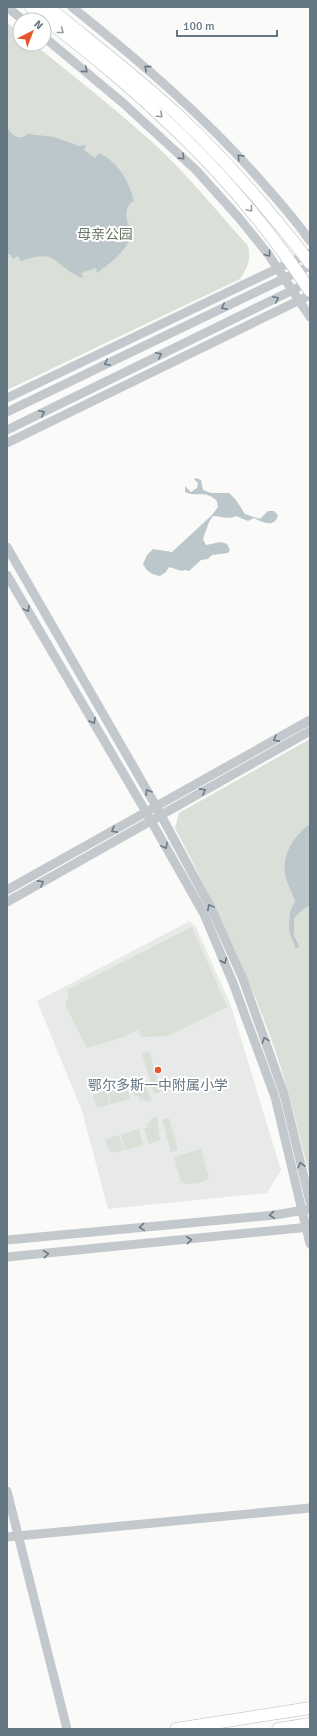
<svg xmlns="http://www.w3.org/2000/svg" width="317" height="1736" font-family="Signika,'Noto Sans SC',sans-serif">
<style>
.built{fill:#e8e9e9}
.green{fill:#dadfd7}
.water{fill:#bbc7cb}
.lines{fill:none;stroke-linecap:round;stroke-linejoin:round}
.major-casing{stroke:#b5babe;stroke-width:13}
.minor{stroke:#c3c8cc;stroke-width:9}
.major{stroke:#fff;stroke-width:12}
.oneway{stroke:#939fa8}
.oneway2{stroke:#6a7a87}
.poi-dot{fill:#e4572e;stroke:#fff;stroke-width:1.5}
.labels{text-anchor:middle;stroke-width:4;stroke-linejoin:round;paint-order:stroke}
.park-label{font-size:14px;fill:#687a64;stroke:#fff}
.poi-label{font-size:14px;fill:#657683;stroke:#fff}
</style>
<rect width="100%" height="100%" fill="#fafaf8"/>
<path class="built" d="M 190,921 L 196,927 L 231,1006 L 281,1170 L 267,1193 L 108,1209 L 82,1111 L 37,1001 Z"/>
<g class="green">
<path d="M 7,23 L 20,33 L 20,44 L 34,44 C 73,76 113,107 151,141 C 186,173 216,210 248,246 C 251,260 248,267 240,279 L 7,390 Z"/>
<path d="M 310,739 L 310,1177 C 301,1144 294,1110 284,1078 C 257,990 217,909 175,828 L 179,813 Z"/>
<path d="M 192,927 L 227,1007 L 168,1036 L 141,1037 L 138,1030 L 124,1037 L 87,1048 L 65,1005 L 69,995 L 67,990 Z"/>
<path d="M 149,1051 L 161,1092 L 154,1094 L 142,1054 Z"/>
<path d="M 143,1081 L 152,1100 L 146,1102 L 145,1099 L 140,1101 L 139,1096 L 135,1097 L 131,1084 Z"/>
<path d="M 126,1085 L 130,1099 L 111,1104 L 107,1090 Z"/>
<path d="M 106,1090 L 110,1104 L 97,1108 L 93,1096 L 95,1094 Z"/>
<path d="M 157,1117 L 160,1140 L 149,1144 L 144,1129 L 148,1127 L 147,1123 L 151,1121 L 151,1119 Z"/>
<path d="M 169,1118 L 178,1150 L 171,1152 L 162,1120 Z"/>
<path d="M 139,1129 L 143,1145 L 125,1150 L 121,1134 Z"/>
<path d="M 119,1135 L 124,1150 C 109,1155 110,1153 105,1139 Z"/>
<path d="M 201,1149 L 209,1178 C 203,1183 189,1186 181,1182 L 174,1157 Z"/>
</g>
<g class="water">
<path d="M 7,128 C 13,136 19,141 28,134 L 54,137 L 79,146 L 86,145 L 84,150 L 95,158 L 99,153 C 118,162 129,181 134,201 C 123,206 125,224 133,231 C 128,250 112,262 97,273 L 96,268 L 81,273 L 83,278 C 53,267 60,247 21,261 L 18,256 L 13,259 L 10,254 L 7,255 Z"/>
<path d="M 196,478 L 201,480 L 203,490 L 211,493 L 229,493 L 236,500 L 245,514 L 260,519 L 268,511 L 274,511 L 278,515 C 275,528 263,523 254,518 L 248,521 L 236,516 C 227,520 222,516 213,516 L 209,522 L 203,539 L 206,545 L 221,542 L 227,544 L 230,550 L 228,553 L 212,555 L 208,559 L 201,560 L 189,571 L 185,570 L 182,571 L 169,567 L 166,572 L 160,576 C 151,574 147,572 143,564 L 147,555 L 153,549 L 172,552 L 212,515 L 218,507 L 217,501 C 205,489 198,498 185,492 L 185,486 L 191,492 L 197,488 L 198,483 L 194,479 Z"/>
<path d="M 310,824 L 310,905 L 302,910 L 294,918 L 294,936 L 299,946 L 296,949 L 289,931 L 290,912 L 295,901 C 293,894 289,888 287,881 C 279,859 292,837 310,824 Z"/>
</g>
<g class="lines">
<defs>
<g id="major">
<path d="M 31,7 C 75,42 120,77 161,116 C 218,168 268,227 310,291"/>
<path d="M 48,7 C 92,43 137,77 179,116 C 227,161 270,211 310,263"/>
<path d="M 176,1729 L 310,1708"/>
<path d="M 278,1729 L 310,1724"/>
</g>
</defs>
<use href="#major" class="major-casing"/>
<g class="minor">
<path d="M 7,7 L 23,20"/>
<path d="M 72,7 C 142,63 210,121 268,189 C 283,206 298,223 310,241"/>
<path d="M 44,37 L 123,103 L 196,170 L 239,218 L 268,254 L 310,317"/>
<path d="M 7,398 L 310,253"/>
<path d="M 7,412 L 310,266"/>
<path d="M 7,430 L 297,288"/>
<path d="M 7,443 L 310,295"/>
<path d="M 7,547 L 156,806 L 212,910 L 243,979 L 284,1094 L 310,1202"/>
<path d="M 7,575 L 146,812 L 204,914 L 233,983 L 275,1097 L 310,1244"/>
<path d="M 7,890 L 310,720"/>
<path d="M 7,902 L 310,731"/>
<path d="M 7,1240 L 275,1215 L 310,1209"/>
<path d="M 7,1257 L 310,1227"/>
<path d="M 7,1491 L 67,1729"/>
<path d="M 7,1537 L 310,1508"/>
</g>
<use href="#major" class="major"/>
</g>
<defs><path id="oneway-chevron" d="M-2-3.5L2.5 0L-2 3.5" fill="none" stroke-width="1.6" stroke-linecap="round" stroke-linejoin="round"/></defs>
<g class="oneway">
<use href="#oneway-chevron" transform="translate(61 31) rotate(39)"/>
<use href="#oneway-chevron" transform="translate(160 115) rotate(42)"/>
<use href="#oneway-chevron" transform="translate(250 209) rotate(50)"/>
</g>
<g class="oneway2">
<use href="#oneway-chevron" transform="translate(147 68) rotate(-139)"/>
<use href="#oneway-chevron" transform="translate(85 70) rotate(40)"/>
<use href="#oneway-chevron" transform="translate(182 157) rotate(44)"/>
<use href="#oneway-chevron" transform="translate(240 157) rotate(-133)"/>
<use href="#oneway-chevron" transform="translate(268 254) rotate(53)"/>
<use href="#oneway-chevron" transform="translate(276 299) rotate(-26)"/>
<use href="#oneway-chevron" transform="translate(224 307) rotate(154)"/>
<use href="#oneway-chevron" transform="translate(159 355) rotate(-26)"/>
<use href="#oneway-chevron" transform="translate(107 363) rotate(154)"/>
<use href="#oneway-chevron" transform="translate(42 413) rotate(-26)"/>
<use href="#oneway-chevron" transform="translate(27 609) rotate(60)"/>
<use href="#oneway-chevron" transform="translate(93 721) rotate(60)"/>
<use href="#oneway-chevron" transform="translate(276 739) rotate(151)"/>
<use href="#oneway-chevron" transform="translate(203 791) rotate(-29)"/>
<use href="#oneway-chevron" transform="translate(148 792) rotate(-120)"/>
<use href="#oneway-chevron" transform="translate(114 830) rotate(151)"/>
<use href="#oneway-chevron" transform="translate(165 846) rotate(61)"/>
<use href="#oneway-chevron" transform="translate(41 883) rotate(-29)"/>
<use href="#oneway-chevron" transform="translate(210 907) rotate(-118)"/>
<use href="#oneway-chevron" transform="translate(224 961) rotate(67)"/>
<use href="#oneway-chevron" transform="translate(265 1040) rotate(-110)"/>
<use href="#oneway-chevron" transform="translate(301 1165) rotate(-103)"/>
<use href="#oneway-chevron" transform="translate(272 1215) rotate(174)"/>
<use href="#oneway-chevron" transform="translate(142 1227) rotate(175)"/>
<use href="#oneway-chevron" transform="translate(189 1240) rotate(-6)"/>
<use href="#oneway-chevron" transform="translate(46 1254) rotate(-6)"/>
</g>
<circle class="poi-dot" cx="158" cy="1070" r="4"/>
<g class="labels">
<g class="park-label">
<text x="105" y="239">母亲公园</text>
</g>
<g class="poi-label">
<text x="158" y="1090">鄂尔多斯一中附属小学</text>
</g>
</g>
<rect width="317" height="1736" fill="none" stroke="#657683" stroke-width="16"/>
<g transform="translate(32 32) rotate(42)"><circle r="19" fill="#ffffff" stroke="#c1c8cd"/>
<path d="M0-3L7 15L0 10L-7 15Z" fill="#e4572e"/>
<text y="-6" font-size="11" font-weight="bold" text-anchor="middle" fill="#657683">N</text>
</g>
<path d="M177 30v6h100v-6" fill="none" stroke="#657683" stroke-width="2"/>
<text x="183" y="30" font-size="12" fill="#657683" stroke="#ffffff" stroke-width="3" paint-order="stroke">100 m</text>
</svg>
